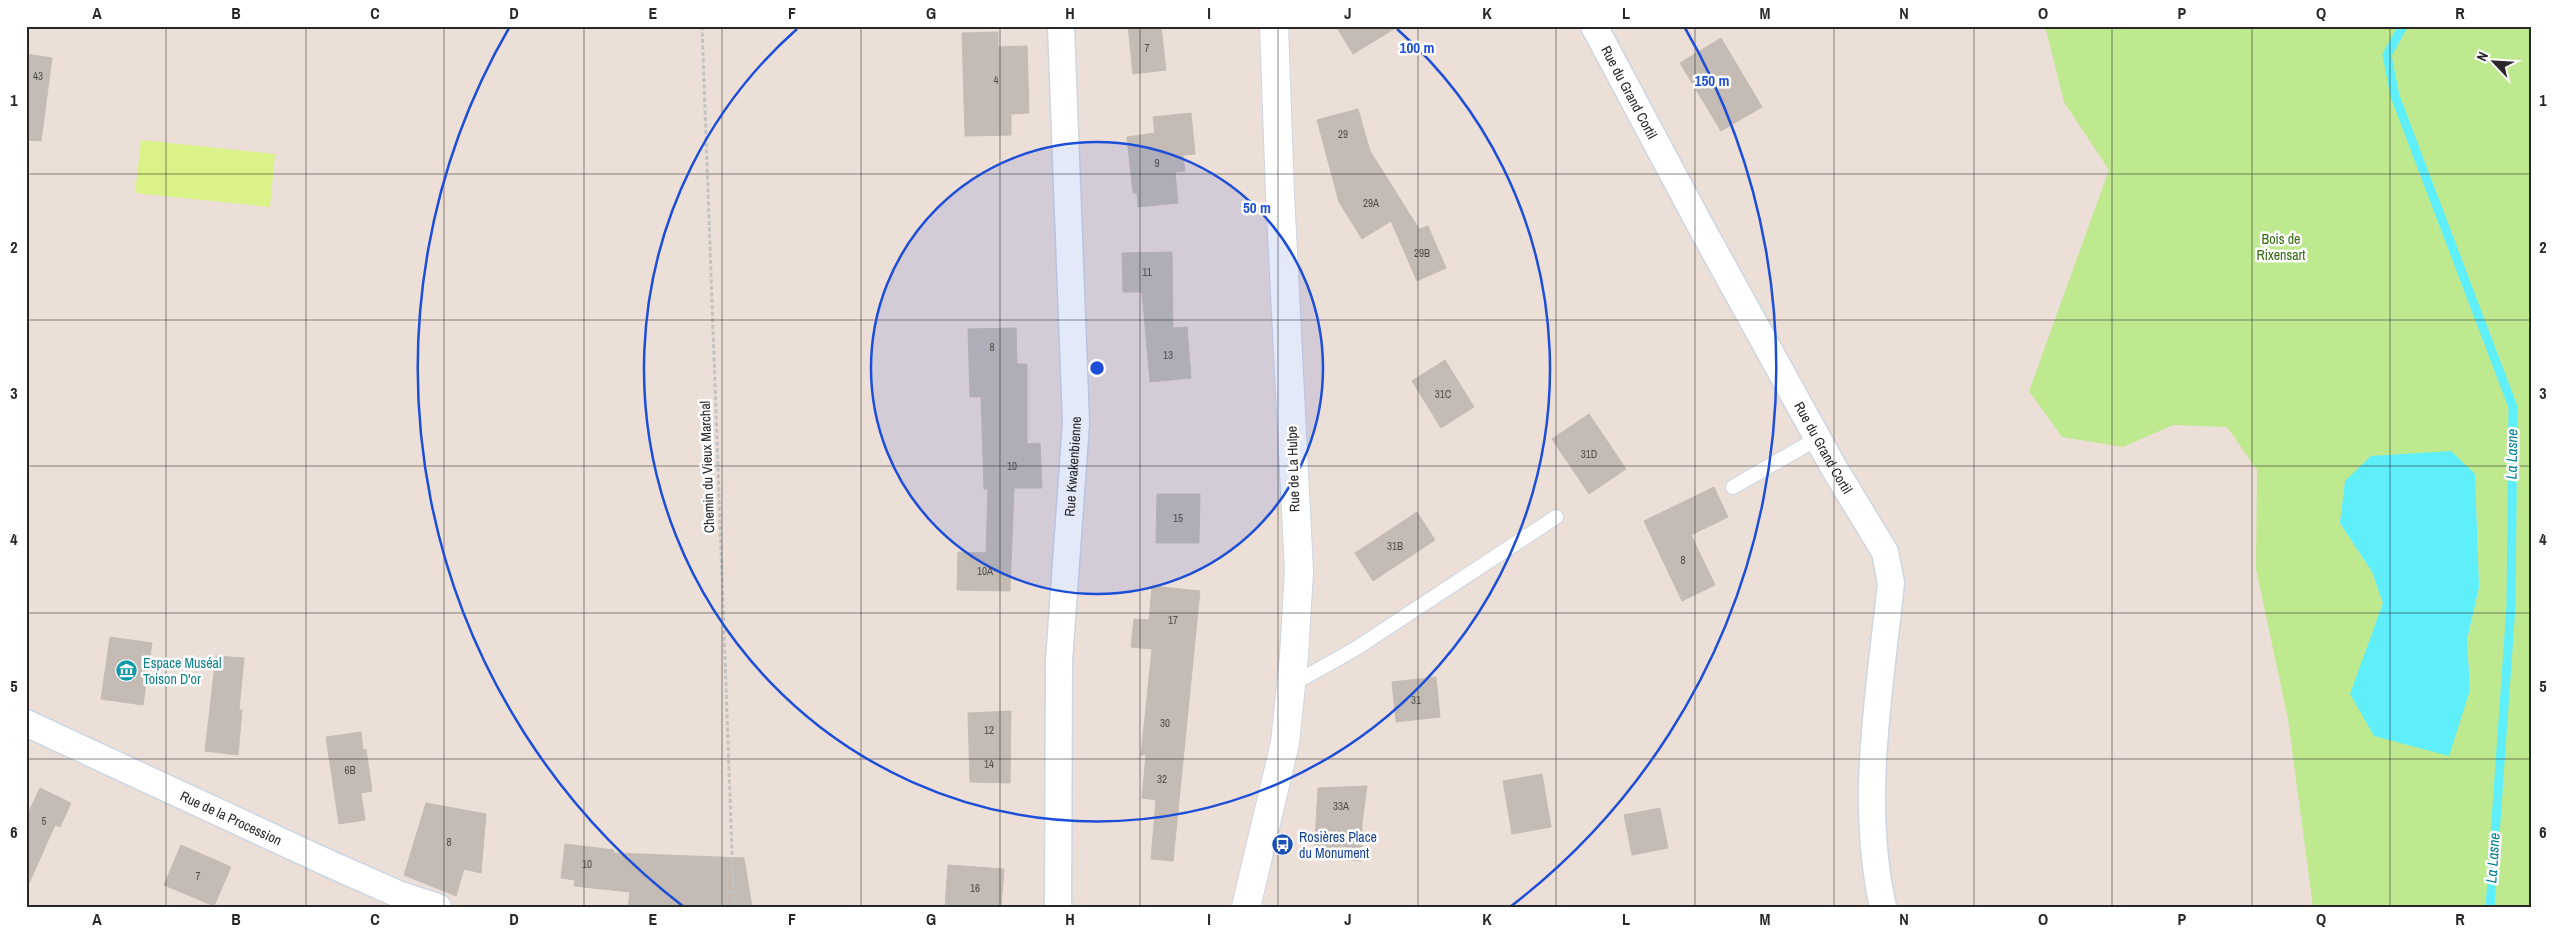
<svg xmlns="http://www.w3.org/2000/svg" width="2557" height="933" font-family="'Archivo Narrow',sans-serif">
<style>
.green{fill:#bfe98e;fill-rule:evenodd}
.pitch{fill:#daf288}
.water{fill:#5feffb}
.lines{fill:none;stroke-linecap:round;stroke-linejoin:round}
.stream{stroke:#5feffb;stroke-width:9}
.building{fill:#c3bbb4;stroke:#c8bbb2}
.lane-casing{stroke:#cdd6e3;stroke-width:16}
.street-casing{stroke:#cdd6e3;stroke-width:29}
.secondary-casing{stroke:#cdd6e3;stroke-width:30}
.path{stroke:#c3c3c3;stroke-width:3;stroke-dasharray:4 2.5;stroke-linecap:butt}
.lane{stroke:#fff;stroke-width:14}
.street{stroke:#fff;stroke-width:26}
.secondary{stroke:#fff;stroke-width:28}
.grid{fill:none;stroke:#282828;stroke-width:1;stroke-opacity:0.55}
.ring{fill:none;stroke:#1d4ed8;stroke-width:2.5}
.labels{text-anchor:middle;stroke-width:5;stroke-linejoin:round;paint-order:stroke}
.number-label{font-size:11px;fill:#4f4d4b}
.street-label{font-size:14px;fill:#282828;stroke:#fff}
.park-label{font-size:14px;fill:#366b12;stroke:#fff}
.culture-label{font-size:14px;fill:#0d838f;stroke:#fff;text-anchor:start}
.transit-label{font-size:14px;fill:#164399;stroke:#fff;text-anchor:start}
.water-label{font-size:15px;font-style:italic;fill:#028095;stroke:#fff}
.centre{fill:#1d4ed8;stroke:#fff;stroke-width:2.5}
.ring-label{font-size:15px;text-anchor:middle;font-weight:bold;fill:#1d4ed8;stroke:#fff;stroke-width:5;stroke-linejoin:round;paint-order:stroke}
.neatline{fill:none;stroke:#282828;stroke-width:2}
.grid-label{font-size:16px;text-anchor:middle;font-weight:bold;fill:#282828}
</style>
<rect width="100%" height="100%" fill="#ecdfd8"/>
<path class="green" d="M 2045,26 L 2531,26 L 2531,907 L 2313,907 L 2288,719 L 2256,569 L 2257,470 L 2227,427 L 2173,425 L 2123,447 L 2062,437 L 2029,391 L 2109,170 L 2064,102 ZM 2475,474 L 2479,587 L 2467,640 L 2470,690 L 2373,635 L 2383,603 L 2372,572 L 2340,523 L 2345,481 Z"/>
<path class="pitch" d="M 141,140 L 275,154 L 270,207 L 135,193 Z"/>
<path class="water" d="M 2451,451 L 2475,474 L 2479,587 L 2467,640 L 2470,690 L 2449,756 L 2374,736 L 2350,694 L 2383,603 L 2372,572 L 2340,523 L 2345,481 L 2371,456 Z"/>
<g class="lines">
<path class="stream" d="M 2403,26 L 2387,55 L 2395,96 L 2513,407 L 2511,606 L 2490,907"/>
</g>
<g class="building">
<path d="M 1128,26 L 1161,26 L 1166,70 L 1133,74 Z"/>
<path d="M 1336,26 L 1399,26 L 1353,54 Z"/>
<path d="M 998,32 L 998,47 L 1027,46 L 1029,113 L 1011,114 L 1011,135 L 965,136 L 962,33 Z"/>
<path d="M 1721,38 L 1762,107 L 1721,131 L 1680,63 Z"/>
<path d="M 26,54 L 52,58 L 41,141 L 26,140 Z"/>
<path d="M 1358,109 L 1370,151 L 1419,229 L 1428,226 L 1446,268 L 1417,281 L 1391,221 L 1362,239 L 1339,202 L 1317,120 Z"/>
<path d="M 1191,113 L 1195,154 L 1183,155 L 1185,171 L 1175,172 L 1178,203 L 1138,207 L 1137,193 L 1133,193 L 1127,137 L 1155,133 L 1153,117 Z"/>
<path d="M 1172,252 L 1173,328 L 1187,327 L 1191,378 L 1150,382 L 1142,292 L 1123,292 L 1122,253 Z"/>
<path d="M 1016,328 L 1017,364 L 1027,364 L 1027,444 L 1040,443 L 1042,488 L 1014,488 L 1010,591 L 957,590 L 958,552 L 986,553 L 988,489 L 984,489 L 981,397 L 970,397 L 968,329 Z"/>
<path d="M 1445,360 L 1474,407 L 1441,428 L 1412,381 Z"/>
<path d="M 1589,414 L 1626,469 L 1589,494 L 1552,439 Z"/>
<path d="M 1714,487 L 1728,517 L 1691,535 L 1715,585 L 1682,601 L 1644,521 Z"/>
<path d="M 1157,494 L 1200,494 L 1199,543 L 1156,543 Z"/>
<path d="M 1417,512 L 1435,540 L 1373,581 L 1355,553 Z"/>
<path d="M 1152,586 L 1200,591 L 1173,861 L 1151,859 L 1156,800 L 1142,798 L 1146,755 L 1141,755 L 1152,649 L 1131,647 L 1134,619 L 1149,620 Z"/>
<path d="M 110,637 L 152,643 L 143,705 L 101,699 Z"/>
<path d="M 216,656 L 244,658 L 239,710 L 242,710 L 238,755 L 205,751 Z"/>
<path d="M 1436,677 L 1440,717 L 1396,722 L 1392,682 Z"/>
<path d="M 1011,711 L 1010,783 L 970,782 L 968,713 Z"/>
<path d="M 361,732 L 363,750 L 366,749 L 372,791 L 361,793 L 365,820 L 339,824 L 326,737 Z"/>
<path d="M 1542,774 L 1551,827 L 1512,834 L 1503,781 Z"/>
<path d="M 1367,786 L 1362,824 L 1362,861 L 1314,858 L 1318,788 Z"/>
<path d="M 40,788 L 71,803 L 60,827 L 55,825 L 26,890 L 26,818 Z"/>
<path d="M 426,803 L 486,814 L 481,873 L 464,869 L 456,896 L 404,875 Z"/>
<path d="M 1660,808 L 1668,848 L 1632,855 L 1624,815 Z"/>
<path d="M 565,844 L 614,850 L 613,853 L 744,858 L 752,907 L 628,907 L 630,892 L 574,886 L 575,880 L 561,878 Z"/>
<path d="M 181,845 L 231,867 L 214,906 L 164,885 Z"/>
<path d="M 948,865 L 1004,869 L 1001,907 L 945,907 Z"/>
</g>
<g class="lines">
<defs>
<g id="lane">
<path d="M 1733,487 L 1818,438"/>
<path d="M 1291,685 L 1355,649 L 1556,517"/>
</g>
<g id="street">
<path id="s1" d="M 1594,26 L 1700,225 L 1834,468 L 1885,552 L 1891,583 C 1880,690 1859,800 1883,907"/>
<path id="s2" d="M 26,723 L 330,864 L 398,894 L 438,907"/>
<path id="s3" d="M 1058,907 L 1059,661 L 1076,423 L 1061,26"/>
</g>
<path id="secondary" d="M 1246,907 L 1285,743 L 1294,656 L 1299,571 L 1280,194 L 1274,26"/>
</defs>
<use href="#lane" class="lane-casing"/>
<use href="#street" class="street-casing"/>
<use href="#secondary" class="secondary-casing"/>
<path class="path" d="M 702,26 L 734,907"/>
<use href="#lane" class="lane"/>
<use href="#street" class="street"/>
<use href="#secondary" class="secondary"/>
</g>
<path class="grid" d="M 166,26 L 166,907M 306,26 L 306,907M 444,26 L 444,907M 584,26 L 584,907M 722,26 L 722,907M 861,26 L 861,907M 1000,26 L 1000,907M 1140,26 L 1140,907M 1278,26 L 1278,907M 1418,26 L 1418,907M 1556,26 L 1556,907M 1695,26 L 1695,907M 1834,26 L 1834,907M 1974,26 L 1974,907M 2112,26 L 2112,907M 2252,26 L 2252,907M 2390,26 L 2390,907M 26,174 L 2531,174M 26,320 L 2531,320M 26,466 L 2531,466M 26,613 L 2531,613M 26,759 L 2531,759"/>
<circle cx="1097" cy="368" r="226" fill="#1d4ed8" fill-opacity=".12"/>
<g class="ring">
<circle cx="1097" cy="368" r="226"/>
<path d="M1397 29A453 453 0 1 1 797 29"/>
<path d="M684 907A679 679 0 0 1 509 28M1685 28A679 679 0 0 1 1510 907"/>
</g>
<defs>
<symbol id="museum-disc" viewBox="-11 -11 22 22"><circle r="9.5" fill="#0f9aa8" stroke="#fff"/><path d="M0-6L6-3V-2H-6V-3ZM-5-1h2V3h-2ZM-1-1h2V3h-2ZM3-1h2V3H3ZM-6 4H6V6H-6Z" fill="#fff"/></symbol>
<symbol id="bus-disc" viewBox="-11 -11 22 22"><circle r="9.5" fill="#1a4fb4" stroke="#fff"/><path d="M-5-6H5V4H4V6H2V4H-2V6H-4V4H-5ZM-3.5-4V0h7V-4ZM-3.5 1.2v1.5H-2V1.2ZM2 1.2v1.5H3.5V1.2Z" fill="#fff"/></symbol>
</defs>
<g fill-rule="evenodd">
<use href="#museum-disc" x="114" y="658" width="25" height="25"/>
<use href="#bus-disc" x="1270" y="832" width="25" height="25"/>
</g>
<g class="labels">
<g class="number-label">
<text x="1147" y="52">7</text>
<text x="38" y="80">43</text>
<text x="996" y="84">4</text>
<text x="1343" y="138">29</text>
<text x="1157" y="167">9</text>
<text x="1371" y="207">29A</text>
<text x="1422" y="257">29B</text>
<text x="1147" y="276">11</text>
<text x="992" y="351">8</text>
<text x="1168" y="359">13</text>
<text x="1443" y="398">31C</text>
<text x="1589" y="458">31D</text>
<text x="1012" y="470">10</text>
<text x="1178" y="522">15</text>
<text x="1395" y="550">31B</text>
<text x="1683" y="564">8</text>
<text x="985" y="575">10A</text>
<text x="1173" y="624">17</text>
<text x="1416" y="704">31</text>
<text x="1165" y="727">30</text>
<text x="989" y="734">12</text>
<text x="989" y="768">14</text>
<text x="350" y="774">6B</text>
<text x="1162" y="783">32</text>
<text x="1341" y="810">33A</text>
<text x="44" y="825">5</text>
<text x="449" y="846">8</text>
<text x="587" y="868">10</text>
<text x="198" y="880">7</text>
<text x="975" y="892">16</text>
</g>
<g class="street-label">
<text dy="5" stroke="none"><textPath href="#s1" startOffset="75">Rue du Grand Cortil</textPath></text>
<text dy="5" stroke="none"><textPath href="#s1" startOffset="480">Rue du Grand Cortil</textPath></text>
<text transform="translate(707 467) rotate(-92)" y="5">Chemin du Vieux Marchal</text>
<text dy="5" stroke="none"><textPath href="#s3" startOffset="441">Rue Kwakenbienne</textPath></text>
<text transform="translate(1293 469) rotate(-92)" y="5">Rue de La Hulpe</text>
<text dy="5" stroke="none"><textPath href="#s2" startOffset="226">Rue de la Procession</textPath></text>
</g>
<g class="park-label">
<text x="2281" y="244">Bois de<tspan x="2281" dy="16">Rixensart</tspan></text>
</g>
<g class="culture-label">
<text x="143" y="668">Espace Muséal<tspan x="143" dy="16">Toison D'or</tspan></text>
</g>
<g class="transit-label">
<text x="1299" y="842">Rosières Place<tspan x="1299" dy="16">du Monument</tspan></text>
</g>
<g class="water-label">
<text transform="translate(2512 454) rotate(-89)" y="5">La Lasne</text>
<text transform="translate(2493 858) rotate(-86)" y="5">La Lasne</text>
</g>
</g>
<circle cx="1097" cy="368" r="8" class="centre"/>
<g class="ring-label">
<text x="1417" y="53">100 m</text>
<text x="1712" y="86">150 m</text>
<text x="1257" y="213">50 m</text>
</g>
<rect width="2557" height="933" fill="none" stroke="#ffffff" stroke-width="55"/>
<g transform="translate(2494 62) rotate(295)" stroke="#ffffff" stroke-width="4" paint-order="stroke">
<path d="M0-4L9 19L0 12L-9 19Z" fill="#282828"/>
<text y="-8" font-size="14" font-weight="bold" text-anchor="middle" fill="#282828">N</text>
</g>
<rect x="28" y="28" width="2502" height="878" class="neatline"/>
<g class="grid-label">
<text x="97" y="19">A</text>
<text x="236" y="19">B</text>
<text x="375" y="19">C</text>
<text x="514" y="19">D</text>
<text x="653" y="19">E</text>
<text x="792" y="19">F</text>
<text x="931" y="19">G</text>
<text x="1070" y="19">H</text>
<text x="1209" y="19">I</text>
<text x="1348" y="19">J</text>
<text x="1487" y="19">K</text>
<text x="1626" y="19">L</text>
<text x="1765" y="19">M</text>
<text x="1904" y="19">N</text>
<text x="2043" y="19">O</text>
<text x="2182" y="19">P</text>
<text x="2321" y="19">Q</text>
<text x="2460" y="19">R</text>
<text x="14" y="106">1</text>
<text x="2543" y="106">1</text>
<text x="14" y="253">2</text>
<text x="2543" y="253">2</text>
<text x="14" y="399">3</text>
<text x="2543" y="399">3</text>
<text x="14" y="545">4</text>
<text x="2543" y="545">4</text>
<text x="14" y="692">5</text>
<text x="2543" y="692">5</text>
<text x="14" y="838">6</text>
<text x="2543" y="838">6</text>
<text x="97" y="925">A</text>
<text x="236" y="925">B</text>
<text x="375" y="925">C</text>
<text x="514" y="925">D</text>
<text x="653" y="925">E</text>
<text x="792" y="925">F</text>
<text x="931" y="925">G</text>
<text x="1070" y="925">H</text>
<text x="1209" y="925">I</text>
<text x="1348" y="925">J</text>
<text x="1487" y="925">K</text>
<text x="1626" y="925">L</text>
<text x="1765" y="925">M</text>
<text x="1904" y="925">N</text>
<text x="2043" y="925">O</text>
<text x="2182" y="925">P</text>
<text x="2321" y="925">Q</text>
<text x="2460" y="925">R</text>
</g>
</svg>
